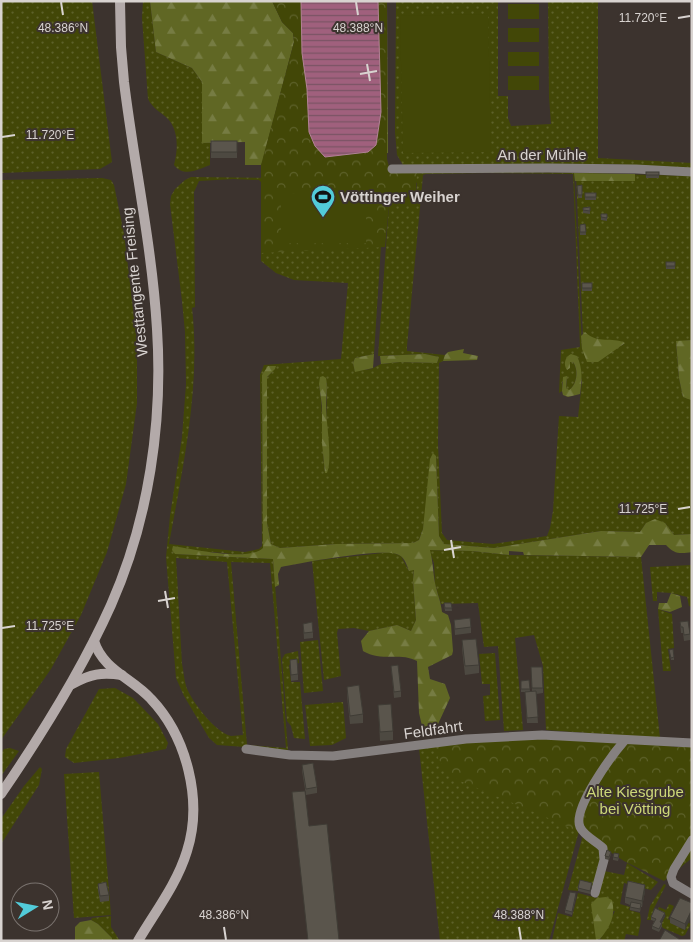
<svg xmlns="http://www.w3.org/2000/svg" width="693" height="942" font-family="Arial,sans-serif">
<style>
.grass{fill:url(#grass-dots);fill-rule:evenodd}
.forest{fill:url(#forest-firs)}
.park{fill:url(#park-crowns)}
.pitch{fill:#424707}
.water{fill:url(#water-rules);stroke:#b18296}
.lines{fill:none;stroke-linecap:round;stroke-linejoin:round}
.minor{stroke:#85807f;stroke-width:9}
.secondary{stroke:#b3aaa9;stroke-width:10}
.wall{fill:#4d4941}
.shaded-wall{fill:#3f3c35}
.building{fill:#5a554c;stroke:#3f3c35}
.ticks{fill:none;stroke:#d8d3d0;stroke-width:2}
.labels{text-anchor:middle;stroke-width:4;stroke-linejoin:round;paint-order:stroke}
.street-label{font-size:15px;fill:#d8d3d0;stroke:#3c332e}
.poi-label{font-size:15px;font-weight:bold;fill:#d8d3d0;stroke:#3c332e;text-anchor:start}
.park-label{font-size:15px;fill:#ccd778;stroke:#3c332e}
.ticks-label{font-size:12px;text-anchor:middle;fill:#d8d3d0;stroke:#3c332e;stroke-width:4;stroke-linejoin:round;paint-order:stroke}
</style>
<defs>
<pattern id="grass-dots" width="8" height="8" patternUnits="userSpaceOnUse" patternTransform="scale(1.25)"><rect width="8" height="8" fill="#424707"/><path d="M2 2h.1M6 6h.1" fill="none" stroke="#5d612a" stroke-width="1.8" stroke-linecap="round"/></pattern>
<pattern id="forest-firs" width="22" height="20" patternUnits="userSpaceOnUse" patternTransform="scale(1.25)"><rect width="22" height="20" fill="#606724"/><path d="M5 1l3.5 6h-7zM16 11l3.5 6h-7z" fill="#767c43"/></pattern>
<pattern id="park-crowns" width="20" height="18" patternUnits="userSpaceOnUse" patternTransform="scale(1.25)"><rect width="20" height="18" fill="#424707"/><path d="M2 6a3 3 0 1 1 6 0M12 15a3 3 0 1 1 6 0" fill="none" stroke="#5d612a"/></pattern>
<pattern id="water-rules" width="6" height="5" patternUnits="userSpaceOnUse" patternTransform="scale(1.25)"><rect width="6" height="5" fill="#a0607d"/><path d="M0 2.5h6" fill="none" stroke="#7a5364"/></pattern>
</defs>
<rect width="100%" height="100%" fill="#3c332e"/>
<g class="grass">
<path d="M 1,1 L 92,1 L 112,162 L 100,169 L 1,173 Z"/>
<path d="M 143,1 L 150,1 L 156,52 L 192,68 L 202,82 L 202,143 L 210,143 L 210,165 C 199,169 184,178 174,165 C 178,151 179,131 168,119 C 161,112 153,109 148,99 L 142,18 Z"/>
<path d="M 396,1 L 498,1 L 498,96 L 508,96 L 508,118 L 511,126 L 551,124 L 549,97 L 548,1 L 598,1 L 598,158 L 692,163 L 692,169 L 610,164 L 403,165 L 397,155 L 395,132 Z"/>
<path d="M 504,172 L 574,173 L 582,349 L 615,349 L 624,344 L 586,342 L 583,336 L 576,173 L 692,176 L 692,340 L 676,342 L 679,378 L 683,397 L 692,399 L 692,534 L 674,535 L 665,523 L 646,523 L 640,532 L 601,531 L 494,548 L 444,544 L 439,536 L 436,456 L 423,529 L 419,540 L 413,543 L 336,544 L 280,548 L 271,544 L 267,523 L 267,377 L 272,372 L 262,376 L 263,548 C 251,560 226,552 210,552 C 199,552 187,553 175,554 L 273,559 L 288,750 L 217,745 L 209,738 L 184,696 L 176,678 L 166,557 L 170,516 L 182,437 L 186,384 L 185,332 L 182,301 L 170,204 L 171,196 L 175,189 L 185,180 L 191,177 L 271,178 L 383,215 L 374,354 L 355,358 L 353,363 L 355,371 L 371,369 L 381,364 L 400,362 L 437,363 L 439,357 L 425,354 L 378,356 L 389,205 L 415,205 L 417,183 L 395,173 ZM 485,173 L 573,174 L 580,347 L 561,350 L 559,393 L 562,391 L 562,382 L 567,379 L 566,388 L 568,391 C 577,385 579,370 573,362 L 570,362 L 577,357 L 582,382 L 578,417 L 559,416 L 553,511 L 550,528 L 547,536 L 493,544 L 447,540 L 442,533 L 438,444 L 439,363 L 443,361 L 445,355 L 407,351 L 407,346 L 423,175 L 426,174 ZM 233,179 L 259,180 L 261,182 L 261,261 L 276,273 L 294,280 L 348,283 L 341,359 L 264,365 L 260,375 L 262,546 L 259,549 L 245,552 L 169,544 C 183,466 201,387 192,308 L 195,307 L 194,192 L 199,181 ZM 327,383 L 325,472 C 321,443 324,413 319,384 ZM 176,558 L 227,562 L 243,735 C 239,735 235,736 231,736 C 215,732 195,705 188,691 C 184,682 184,673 182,664 ZM 231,562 L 270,563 L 286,748 L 247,745 Z"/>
<path d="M 102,178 L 111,180 L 114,185 L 124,234 L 137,340 L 137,403 L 126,484 L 107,552 L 81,615 L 51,669 L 1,740 L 1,180 Z"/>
<path d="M 429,550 L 472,551 L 509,555 L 641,557 L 660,738 L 546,730 L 543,666 L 534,635 L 515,638 L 523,730 L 504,731 L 498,646 L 484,647 L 478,603 L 441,604 L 435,584 L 434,563 Z"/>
<path d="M 391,552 L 401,556 L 409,571 L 414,569 L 413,580 L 416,620 L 411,631 L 397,625 L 369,631 L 354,628 L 338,629 L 337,633 L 341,676 L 324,680 L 312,561 Z"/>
<path d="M 692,565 L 692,607 L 689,606 L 687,597 L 671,593 L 657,592 L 657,601 L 653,601 L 650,567 Z"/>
<path d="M 658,609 L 672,614 L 674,648 L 668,649 L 671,671 L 663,671 Z"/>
<path d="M 318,640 L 323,691 L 304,693 L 300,642 Z"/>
<path d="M 298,651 L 299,663 L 289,665 L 291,682 L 300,682 L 305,739 L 294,738 L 291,726 L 287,721 L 282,659 L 285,654 Z"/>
<path d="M 495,653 L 500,720 L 485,721 L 483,696 L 490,695 L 490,684 L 482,684 L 479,654 Z"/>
<path d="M 115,688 L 133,698 L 158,724 L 168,743 L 166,749 L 119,758 L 74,763 L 65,757 L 66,749 L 99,689 Z"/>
<path d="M 343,702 L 346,738 L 332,745 L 310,746 L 305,705 Z"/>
<path d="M 467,741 L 574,824 L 579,831 L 549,941 L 440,941 L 419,748 Z"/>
<path d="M 10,748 L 19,751 L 1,776 L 1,753 L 4,749 Z"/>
<path d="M 40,767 L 42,769 L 39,785 L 1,844 L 1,819 L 24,786 Z"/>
<path d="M 99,772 L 111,915 L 74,918 L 64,774 Z"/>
<path d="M 583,835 L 598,845 L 603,857 L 595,886 L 581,883 L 578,891 L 568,890 Z"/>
<path d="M 627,863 L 658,882 L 651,890 L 624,883 L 620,904 L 630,907 L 629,910 L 640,913 L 641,921 L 638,936 L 626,934 L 624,941 L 600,940 L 615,911 L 593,915 L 597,941 L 552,941 L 558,913 L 572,917 L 578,893 L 597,898 L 604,871 L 624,875 Z"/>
<path d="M 664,884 L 666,885 L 653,910 L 655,911 L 651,920 L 647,920 L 650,906 Z"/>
<path d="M 669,904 L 674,906 L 668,919 L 672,921 L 671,923 L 684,930 L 688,923 L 691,924 L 685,935 L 682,936 L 663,928 L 661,925 L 666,915 L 657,911 L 659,907 L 666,910 Z"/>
<path d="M 111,916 L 111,927 L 120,941 L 112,941 L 112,938 L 98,924 L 91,920 L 92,918 Z"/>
</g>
<g class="forest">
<path d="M 150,1 L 272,1 L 282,22 L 293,33 L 294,42 L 263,159 L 387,1 L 388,153 L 262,163 L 261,165 L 245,165 L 245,142 L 202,143 L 202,82 L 192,68 L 156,52 Z"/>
<path d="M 574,173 L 635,174 L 635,181 L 575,181 Z"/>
<path d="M 585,332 C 599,345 611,336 625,343 L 598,362 L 587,362 L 582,349 L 581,336 Z"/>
<path d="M 692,340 L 692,399 L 691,400 L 683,397 L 679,378 L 676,341 Z"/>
<path d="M 464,349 L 463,353 L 478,356 L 477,360 L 443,361 L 445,355 L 448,352 Z"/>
<path d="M 374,354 L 373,368 L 355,372 L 353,363 L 355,358 Z"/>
<path d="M 425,354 L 439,357 L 437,363 L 400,362 L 381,364 L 380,356 Z"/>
<path d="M 571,354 L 577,356 C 583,369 582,381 580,394 L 568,397 L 563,395 L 562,391 L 563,377 L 567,376 L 566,388 L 569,390 C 577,385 579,370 573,362 L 570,362 L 570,368 L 567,370 C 563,364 565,357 571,354 Z"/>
<path d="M 268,366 L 276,366 L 275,369 L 267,377 L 267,523 L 271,544 L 280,548 L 336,544 L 413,543 L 419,540 L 423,529 L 430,459 L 433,453 L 436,456 L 439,536 L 444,544 L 494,548 L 601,531 L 640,532 L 646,523 L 655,519 L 665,523 L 674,535 L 692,534 L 692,552 C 680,554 674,554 666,545 L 649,545 L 641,557 L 524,555 L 523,552 L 509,551 L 509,555 L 472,551 L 430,550 C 433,562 433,572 435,583 C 437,593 441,602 442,612 L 448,615 L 451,625 L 453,651 L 452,655 L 428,667 L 430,679 L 445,684 L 450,698 L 433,735 L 423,730 L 419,713 L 417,661 C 401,652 381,662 363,651 L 361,641 L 369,631 L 397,625 L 411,631 L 416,620 L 413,580 L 414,570 L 409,571 C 407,566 405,558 399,555 C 385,547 301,563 281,567 L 278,574 L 279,585 L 275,587 L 273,559 L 175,554 L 172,550 L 173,546 C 193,549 248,562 263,548 L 262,375 Z"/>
<path d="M 323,376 L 326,378 C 328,387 326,397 326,406 C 326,423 333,460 327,473 L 325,473 L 322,443 L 322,406 L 319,384 L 320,377 Z"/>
<path d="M 671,593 L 680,596 L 682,607 L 670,612 L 658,609 L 659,603 L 667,603 Z"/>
<path d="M 606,897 L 612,900 C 616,916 610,927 600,939 L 596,940 L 591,904 L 597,898 Z"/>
<path d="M 91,920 L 98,924 L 112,938 L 112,941 L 75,941 L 75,927 L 80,922 Z"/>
</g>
<g class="park">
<path d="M 272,1 L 387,1 L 387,159 L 389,167 L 417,172 L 415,205 L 389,205 L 385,247 L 261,253 L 261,165 L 294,42 L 293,33 L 282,22 Z"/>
<path d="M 588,738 L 678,747 L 692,747 L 692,858 L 664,881 L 624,861 L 582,834 L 548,818 L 458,780 L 446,771 L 438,758 L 440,747 L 488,740 Z"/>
</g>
<g class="pitch">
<rect x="508" y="4" width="31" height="15"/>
<path d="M 488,14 L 491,152 L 403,153 L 400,16 Z"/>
<rect x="508" y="28" width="31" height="14"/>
<rect x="508" y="52" width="31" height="14"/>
<rect x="508" y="76" width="31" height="14"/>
<rect x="281" y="194" width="85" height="49"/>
</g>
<path class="water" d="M 301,1 L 378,1 L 381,112 L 376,145 L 368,152 L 325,157 L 315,146 L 309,132 L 307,89 L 302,53 Z"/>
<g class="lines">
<g class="minor">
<path d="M 392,169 L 548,168 L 636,169 L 692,172"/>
<path d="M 246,749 L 290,755 L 333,756 L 466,739 L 542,735 L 692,743"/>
<path d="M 692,840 L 674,869 L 671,877 L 673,883 L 692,894"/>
<path d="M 595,893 L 604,860 L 603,848 C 596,841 584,836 580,827 C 572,809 612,755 625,740"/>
</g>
<g class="secondary">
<path d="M 94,641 C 103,670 132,678 151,699 C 187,737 203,801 187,851 C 177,884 155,912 138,941"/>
<path d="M 72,684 C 91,674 101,672 122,675"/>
<path d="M 1,794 C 42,734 81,672 111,605 C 149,519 163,422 157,329 C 152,246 134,164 124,82 L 121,47 L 120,1"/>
</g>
</g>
<g class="wall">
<rect x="211" y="141" width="26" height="17"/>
<rect x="646" y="172" width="13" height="6"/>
<path d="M 582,185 L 582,198 L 578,198 L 577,186 Z"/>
<rect x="585" y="193" width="11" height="7"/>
<path d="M 590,207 L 590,214 L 583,213 L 583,208 Z"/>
<path d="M 601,214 L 607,214 L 607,221 L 601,220 Z"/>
<path d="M 585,224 L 586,235 L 580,235 L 580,225 Z"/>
<rect x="666" y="262" width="9" height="7"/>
<rect x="582" y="283" width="10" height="8"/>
<path d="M 444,603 L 451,603 L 452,611 L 445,611 Z"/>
<path d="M 454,620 L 471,627 L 471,633 L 455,635 Z"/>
<path d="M 680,622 L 690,634 L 690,640 L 684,641 L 683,633 L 681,633 Z"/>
<path d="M 303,624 L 313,632 L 313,638 L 304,639 Z"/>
<path d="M 462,640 L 479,665 L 479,673 L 465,675 L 462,649 Z"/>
<path d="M 669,650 L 674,657 L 674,660 L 671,660 Z"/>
<path d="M 290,660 L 298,674 L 298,680 L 291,681 Z"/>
<path d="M 391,666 L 401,691 L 401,697 L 394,698 Z"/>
<path d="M 531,667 L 543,688 L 543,693 L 536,694 L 538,723 L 527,723 L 525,692 L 532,692 Z"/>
<path d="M 529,680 L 530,692 L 521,692 L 521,681 Z"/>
<path d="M 347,687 L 363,714 L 363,723 L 350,724 L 347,696 Z"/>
<path d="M 378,705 L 393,731 L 393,740 L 380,741 Z"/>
<path d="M 302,765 L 317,787 L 317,793 L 306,795 L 302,771 Z"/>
<path d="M 611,854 L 609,860 L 605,859 L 605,856 Z"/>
<path d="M 613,857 L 619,857 L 618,861 L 613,860 Z"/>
<path d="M 98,884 L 109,895 L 109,901 L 100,902 L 98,890 Z"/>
<path d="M 592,886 L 590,894 L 578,891 L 578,888 Z"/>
<path d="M 645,891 L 642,907 L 641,907 L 640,912 L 630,910 L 630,905 L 625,903 L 625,897 Z"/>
<path d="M 576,896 L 572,915 L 565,913 L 565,910 Z"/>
<path d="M 692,903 L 685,930 L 670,923 L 670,917 Z"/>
<path d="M 665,916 L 661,923 L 662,926 L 659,932 L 652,929 L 652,926 L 654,921 L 651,920 L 651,917 Z"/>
</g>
<g class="shaded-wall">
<path d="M 645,885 L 645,891 L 642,907 L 642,901 Z"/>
<path d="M 692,909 L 692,915 L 685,930 L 685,924 Z"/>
<path d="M 665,913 L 665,916 L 660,925 L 660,922 Z"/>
</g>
<g class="building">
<rect x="211" y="141" width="26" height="11"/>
<rect x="646" y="172" width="13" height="3"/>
<path d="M 582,185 L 582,195 L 578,195 L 577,186 Z"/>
<rect x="585" y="193" width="11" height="4"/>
<path d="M 590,207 L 590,211 L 583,210 L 583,208 Z"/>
<path d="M 601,214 L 607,214 L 607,218 L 601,217 Z"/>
<path d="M 585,224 L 586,232 L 580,232 L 580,225 Z"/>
<rect x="666" y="262" width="9" height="4"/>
<rect x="582" y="283" width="10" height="5"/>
<path d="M 444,603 L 451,603 L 452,608 L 445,608 Z"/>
<path d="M 470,618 L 471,627 L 455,629 L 454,620 Z"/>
<path d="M 688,621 L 690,634 L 684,635 L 683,627 L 681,627 L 680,622 Z"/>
<path d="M 312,622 L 313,632 L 304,633 L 303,624 Z"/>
<path d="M 476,639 L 479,665 L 465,666 L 462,640 Z"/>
<path d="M 673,649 L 674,657 L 671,658 L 669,650 Z"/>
<path d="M 297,659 L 298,674 L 291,675 L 290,660 Z"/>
<path d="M 398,665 L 401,691 L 394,692 L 391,666 Z"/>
<path d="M 531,667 L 542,667 L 543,688 L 532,688 Z"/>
<path d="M 529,680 L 530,689 L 521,689 L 521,681 Z"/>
<path d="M 359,685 L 363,714 L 350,716 L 347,687 Z"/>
<path d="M 536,691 L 538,717 L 527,718 L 525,692 Z"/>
<path d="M 391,704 L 393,731 L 380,732 L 378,705 Z"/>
<path d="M 313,763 L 317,787 L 306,789 L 302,765 Z"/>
<path d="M 305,791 L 309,826 L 327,824 L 339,940 L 308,941 L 292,792 Z"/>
<path d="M 607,850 L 611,852 L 609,857 L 605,856 Z"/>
<path d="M 614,853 L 619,854 L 618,858 L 613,857 Z"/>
<path d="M 580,880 L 592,883 L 590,891 L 578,888 Z"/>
<path d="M 628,881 L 645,885 L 642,901 L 625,897 Z"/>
<path d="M 106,882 L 109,895 L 100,896 L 98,884 Z"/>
<path d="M 570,892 L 576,893 L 572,912 L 565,910 Z"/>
<path d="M 680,898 L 692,903 L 692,909 L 685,924 L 670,917 Z"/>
<path d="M 631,902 L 641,904 L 640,909 L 630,907 Z"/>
<path d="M 655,908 L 665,913 L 660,922 L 662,923 L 659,929 L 652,926 L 656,919 L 651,917 Z"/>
<path d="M 665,930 L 679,939 L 678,941 L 659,941 Z"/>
</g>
<path class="ticks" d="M 61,2 L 63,15M 356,2 L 358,15M 678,18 L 690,16M 367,64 L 370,81M 360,74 L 377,71M 2,137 L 15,135M 678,509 L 690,507M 451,540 L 454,558M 444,550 L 461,547M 165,591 L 168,608M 158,601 L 175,598M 2,628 L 15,626M 224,927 L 226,940M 519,927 L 521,940"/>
<defs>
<symbol id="stadium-pin" viewBox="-11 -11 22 30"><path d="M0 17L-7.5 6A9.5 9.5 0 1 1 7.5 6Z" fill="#52cbd9" stroke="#3c332e"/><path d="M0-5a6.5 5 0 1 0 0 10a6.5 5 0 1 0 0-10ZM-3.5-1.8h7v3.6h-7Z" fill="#111"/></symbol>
</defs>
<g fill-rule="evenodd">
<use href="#stadium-pin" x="309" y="183" width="28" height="38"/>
</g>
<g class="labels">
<g class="street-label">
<text x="542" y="160">An der Mühle</text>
<text transform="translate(135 282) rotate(-96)" y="5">Westtangente Freising</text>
<text transform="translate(433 730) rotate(-8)" y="5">Feldfahrt</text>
</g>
<g class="poi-label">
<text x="340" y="202">Vöttinger Weiher</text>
</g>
<g class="park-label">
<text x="635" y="797">Alte Kiesgrube<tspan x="635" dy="17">bei Vötting</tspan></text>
</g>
</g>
<g class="ticks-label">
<text x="643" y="22">11.720°E</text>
<text x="358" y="32">48.388°N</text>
<text x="63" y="32">48.386°N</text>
<text x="50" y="139">11.720°E</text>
<text x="643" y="513">11.725°E</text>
<text x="50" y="630">11.725°E</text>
<text x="224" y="919">48.386°N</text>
<text x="519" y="919">48.388°N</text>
</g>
<rect width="693" height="942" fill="none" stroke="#d8d3d0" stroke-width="5"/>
<g transform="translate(35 907) rotate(80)"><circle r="24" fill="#3c332e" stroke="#7a736f"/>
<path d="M0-4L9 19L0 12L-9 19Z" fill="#52cbd9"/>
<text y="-8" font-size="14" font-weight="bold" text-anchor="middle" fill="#d8d3d0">N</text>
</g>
</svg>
